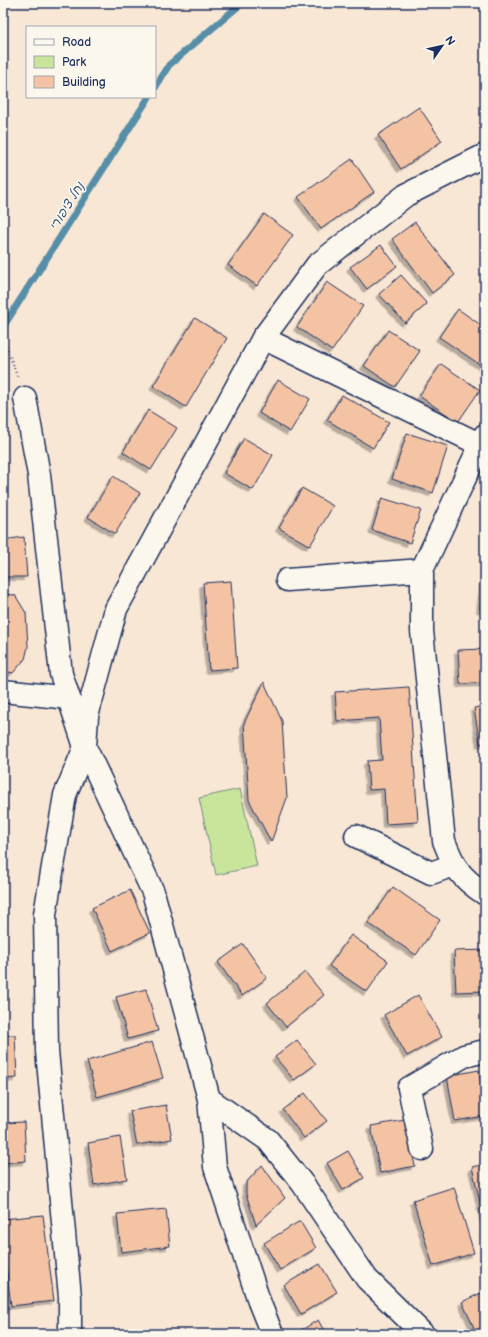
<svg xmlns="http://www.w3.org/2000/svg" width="488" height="1337" font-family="'Balsamiq Sans','Playpen Sans Hebrew',sans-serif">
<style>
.green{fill:#c9e59c;stroke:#728a7d}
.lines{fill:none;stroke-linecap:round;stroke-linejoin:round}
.stream{stroke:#568ea8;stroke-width:7}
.building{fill:#f4c3a4;stroke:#1b2f5e;filter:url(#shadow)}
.minor-casing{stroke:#1b2f5e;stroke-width:25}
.path{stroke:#1b2f5e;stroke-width:2.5;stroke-dasharray:1 3;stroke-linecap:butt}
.minor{stroke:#fbf7ec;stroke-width:22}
.labels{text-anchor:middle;stroke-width:3;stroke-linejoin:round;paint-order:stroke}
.water-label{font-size:13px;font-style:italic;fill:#34577d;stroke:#fbf7ec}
</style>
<defs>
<filter id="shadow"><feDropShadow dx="-3.5" dy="3.5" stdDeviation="0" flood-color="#0004"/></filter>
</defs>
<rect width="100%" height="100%" fill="#f9e7d6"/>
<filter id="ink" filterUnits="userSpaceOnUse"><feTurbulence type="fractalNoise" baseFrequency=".025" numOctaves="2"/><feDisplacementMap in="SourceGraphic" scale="8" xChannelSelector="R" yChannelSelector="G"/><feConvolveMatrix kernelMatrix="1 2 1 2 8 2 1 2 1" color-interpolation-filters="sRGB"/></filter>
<g filter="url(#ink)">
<path class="green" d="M 240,789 L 257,866 L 216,875 L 199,798 Z"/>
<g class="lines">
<g class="stream">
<path d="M 155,88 L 169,65 L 242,3"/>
<path d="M 3,327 L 149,97"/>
</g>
</g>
<g class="building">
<path d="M 419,107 L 442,141 L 401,169 L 378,135 Z"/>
<path d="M 352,159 L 374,192 L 321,229 L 298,197 Z"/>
<path d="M 264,214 L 293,235 L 257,286 L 228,265 Z"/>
<path d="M 415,222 L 455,275 L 432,293 L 392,239 Z"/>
<path d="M 381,245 L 397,266 L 367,289 L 350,267 Z"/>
<path d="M 401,275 L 427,304 L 405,323 L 379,294 Z"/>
<path d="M 327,282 L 363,306 L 332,351 L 297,327 Z"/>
<path d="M 458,309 L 485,328 L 485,368 L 439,337 Z"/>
<path d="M 195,318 L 227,338 L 186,407 L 153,386 Z"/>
<path d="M 388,330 L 420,351 L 395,387 L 364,366 Z"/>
<path d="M 441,364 L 480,390 L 458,422 L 419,396 Z"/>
<path d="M 278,380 L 310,399 L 290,432 L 259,413 Z"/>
<path d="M 342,395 L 389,422 L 373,448 L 327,420 Z"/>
<path d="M 148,410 L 177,428 L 151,470 L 123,452 Z"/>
<path d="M 407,433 L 448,446 L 433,493 L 392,479 Z"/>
<path d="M 244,438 L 273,455 L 253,490 L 224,473 Z"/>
<path d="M 113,476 L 140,493 L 115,534 L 88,517 Z"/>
<path d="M 302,488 L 333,506 L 310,546 L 279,528 Z"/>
<path d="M 382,498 L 421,510 L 410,543 L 372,530 Z"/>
<path d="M 24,537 L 27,577 L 3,577 L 3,540 Z"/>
<path d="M 231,581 L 237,668 L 209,670 L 203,583 Z"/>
<path d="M 483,581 L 485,581 L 485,610 L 480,609 Z"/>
<path d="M 3,594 L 15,595 L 26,613 L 28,647 L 25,659 L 13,673 L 3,671 Z"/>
<path d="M 485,649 L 485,683 L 460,684 L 458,650 Z"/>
<path d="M 264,682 L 282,721 L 287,798 L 271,842 L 249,800 L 244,723 Z"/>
<path d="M 409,687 L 418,822 L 386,824 L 384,789 L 369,790 L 367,761 L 382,760 L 379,718 L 337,721 L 335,692 Z"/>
<path d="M 485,706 L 485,743 L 480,744 L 474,708 Z"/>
<path d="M 393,887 L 440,920 L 416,955 L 368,923 Z"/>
<path d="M 130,890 L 150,933 L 112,951 L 92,908 Z"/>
<path d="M 351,935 L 388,961 L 367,992 L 329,966 Z"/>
<path d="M 243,944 L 267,978 L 242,996 L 218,962 Z"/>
<path d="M 485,950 L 485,991 L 456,992 L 454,951 Z"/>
<path d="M 305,972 L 324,995 L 286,1027 L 267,1003 Z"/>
<path d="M 146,989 L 158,1031 L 128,1039 L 116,997 Z"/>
<path d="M 418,995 L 442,1037 L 407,1056 L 384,1015 Z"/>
<path d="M 3,1035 L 15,1035 L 17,1078 L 3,1079 Z"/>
<path d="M 297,1040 L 316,1064 L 294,1080 L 275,1057 Z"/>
<path d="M 152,1042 L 163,1078 L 97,1097 L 87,1061 Z"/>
<path d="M 479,1070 L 485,1116 L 455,1121 L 447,1076 Z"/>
<path d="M 305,1093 L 327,1121 L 304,1138 L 283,1110 Z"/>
<path d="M 166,1105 L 172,1139 L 137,1145 L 130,1111 Z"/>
<path d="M 405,1120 L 415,1166 L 380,1173 L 371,1126 Z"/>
<path d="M 24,1122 L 26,1161 L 3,1163 L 3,1123 Z"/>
<path d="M 120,1137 L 127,1179 L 94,1185 L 88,1143 Z"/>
<path d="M 348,1151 L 364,1178 L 343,1190 L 327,1163 Z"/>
<path d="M 485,1164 L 485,1224 L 472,1167 Z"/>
<path d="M 262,1165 L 285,1198 L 256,1225 L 246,1194 L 246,1183 Z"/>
<path d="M 454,1187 L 474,1253 L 433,1266 L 413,1200 Z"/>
<path d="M 166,1209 L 170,1246 L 121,1252 L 117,1214 Z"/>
<path d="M 43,1215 L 54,1301 L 11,1306 L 3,1239 L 3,1219 Z"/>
<path d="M 300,1221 L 316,1248 L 280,1270 L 264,1243 Z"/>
<path d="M 320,1264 L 337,1292 L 301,1314 L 284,1285 Z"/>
<path d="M 485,1291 L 485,1334 L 477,1334 L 462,1302 Z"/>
<path d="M 318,1320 L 326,1334 L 295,1334 Z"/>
</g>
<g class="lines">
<defs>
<g id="minor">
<path d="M 263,338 L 485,447"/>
<path d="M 25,398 L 39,475 L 61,674 L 85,747 L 65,795 L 45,914 L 47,1051 L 70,1297 L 70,1334"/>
<path d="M 485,435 L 422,570 L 422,631 L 444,841 C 455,869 460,877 485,894"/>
<path d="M 287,580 L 422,570"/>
<path d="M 3,691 L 69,698"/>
<path d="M 356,836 L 431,873 L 454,865"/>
<path d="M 209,1099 L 215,1167 L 260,1304 L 272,1334"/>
<path d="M 422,1149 L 409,1088 L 464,1056 L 485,1051"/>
<path d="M 423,1334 L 367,1279 L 303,1184 L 268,1140 L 209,1099 L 153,892 L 85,747 L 87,716 L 116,609 L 263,338 L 317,265 L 406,195 L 485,155"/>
</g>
</defs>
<use href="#minor" class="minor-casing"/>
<path class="path" d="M 3,338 L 18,378"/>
<use href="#minor" class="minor"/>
</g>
</g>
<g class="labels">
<g class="water-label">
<text transform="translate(66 206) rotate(-58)" y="5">נחל ציפורי</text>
</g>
</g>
<rect width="488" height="1337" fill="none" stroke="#fbf7ec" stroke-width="16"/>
<rect x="8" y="8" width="472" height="1321" fill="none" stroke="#1b2f5e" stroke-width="1.5" filter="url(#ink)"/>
<rect x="26" y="26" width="130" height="72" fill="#fbf7ec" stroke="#a1a7b3"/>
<rect x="34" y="39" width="20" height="6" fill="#fbf7ec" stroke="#a1a7b3"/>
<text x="62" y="46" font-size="12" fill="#1b2f5e">Road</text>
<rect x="34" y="56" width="20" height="12" fill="#c9e59c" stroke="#a1a7b3"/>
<text x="62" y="66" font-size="12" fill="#1b2f5e">Park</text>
<rect x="34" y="76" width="20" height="12" fill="#f4c3a4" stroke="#a1a7b3"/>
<text x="62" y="86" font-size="12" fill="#1b2f5e">Building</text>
<g transform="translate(442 46) rotate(56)" stroke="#fbf7ec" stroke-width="3" paint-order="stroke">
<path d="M0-3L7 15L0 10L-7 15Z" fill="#1b2f5e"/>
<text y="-6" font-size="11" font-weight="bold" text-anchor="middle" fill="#1b2f5e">N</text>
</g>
</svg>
